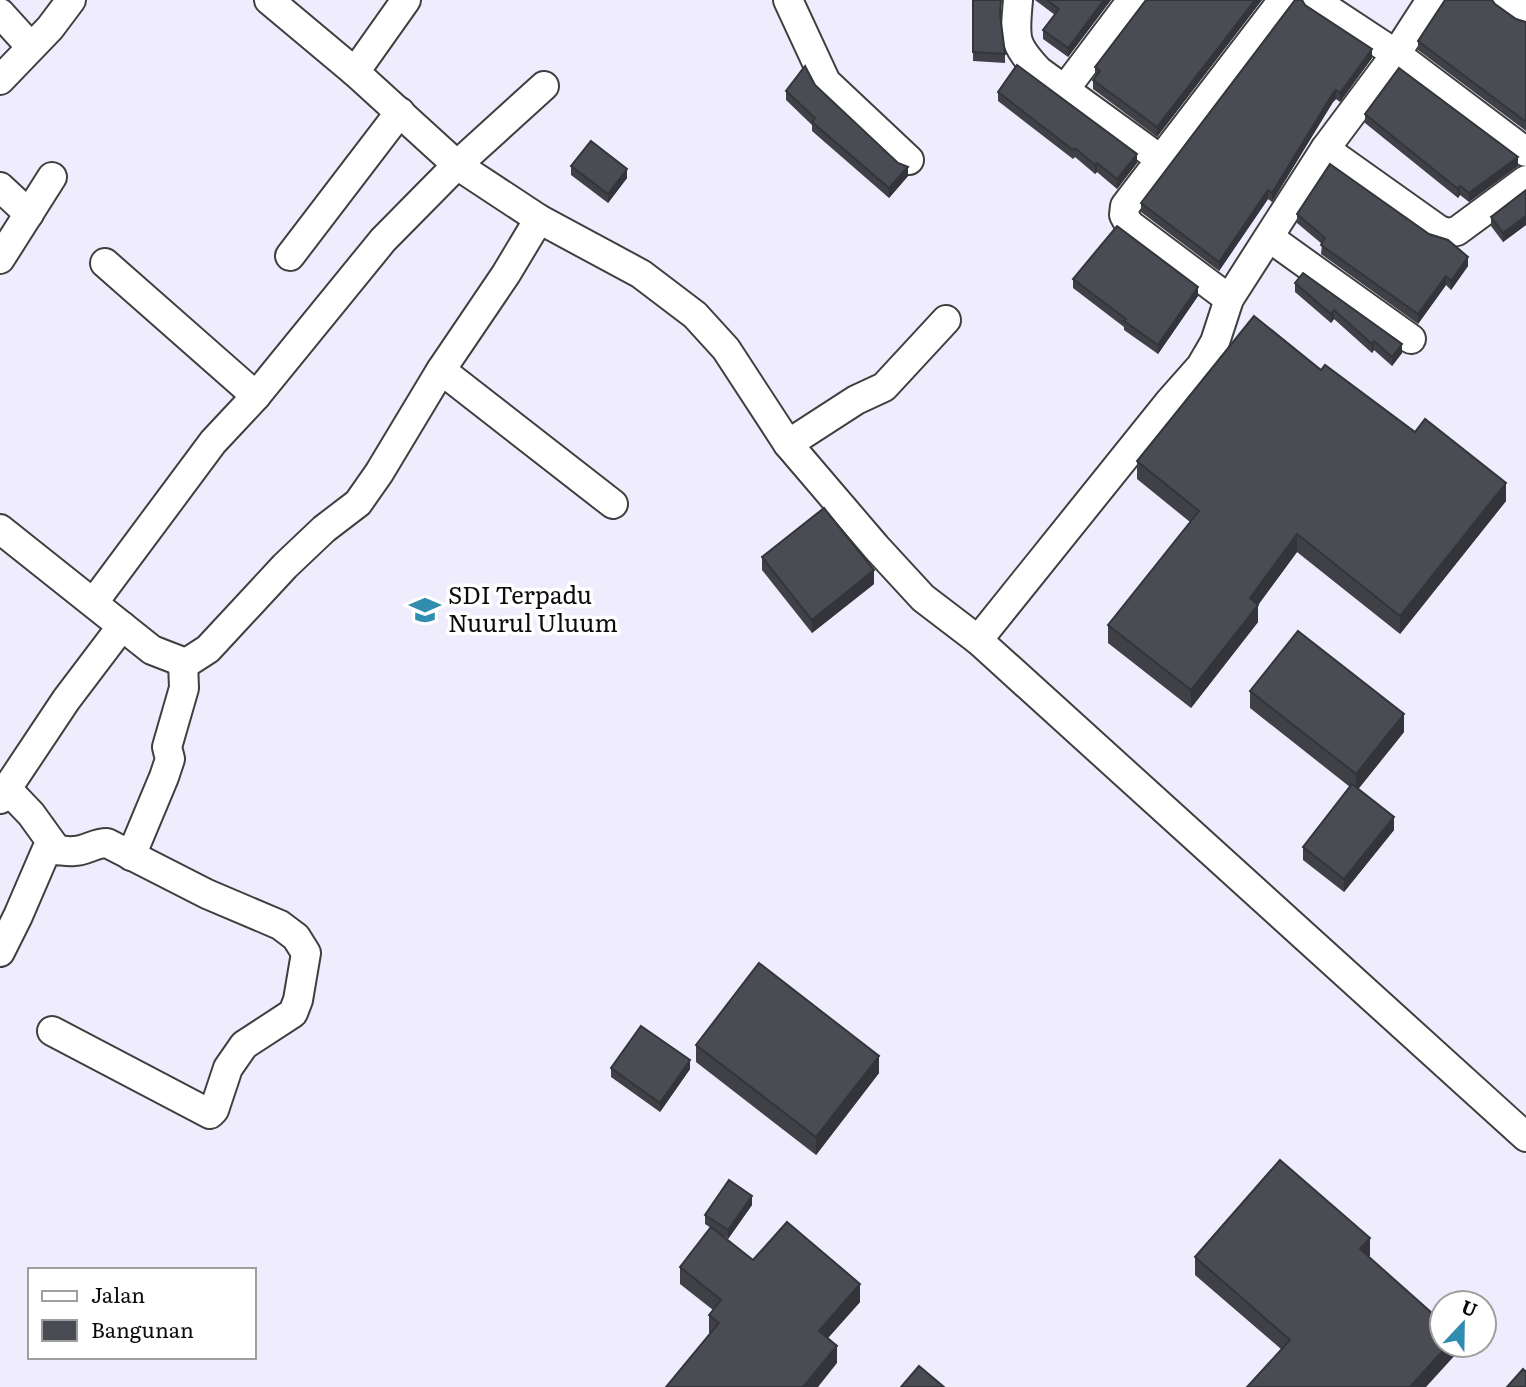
<svg xmlns="http://www.w3.org/2000/svg" width="1526" height="1387" font-family="Literata,serif">
<style>
.lines{fill:none;stroke-linecap:round;stroke-linejoin:round}
.minor-casing{stroke:#3f3f3f;stroke-width:32}
.minor{stroke:#fff;stroke-width:28}
.wall{fill:#3f4147}
.shaded-wall{fill:#33353a}
.building{fill:#494c53;stroke:#33353a;stroke-width:2}
.labels{text-anchor:middle;stroke-width:7;stroke-linejoin:round;paint-order:stroke}
.poi-label{font-size:24px;fill:#0c0c0c;stroke:#fff;text-anchor:start}
</style>
<rect width="100%" height="100%" fill="#eeecfd"/>
<g class="lines">
<defs>
<g id="minor">
<path d="M 269,0 L 355,72 L 457,165 L 539,219 L 641,274 L 695,315 L 726,349 L 788,444 L 876,547 L 923,598 L 978,640 L 1526,1137"/>
<path d="M 788,0 L 826,82 L 909,160"/>
<path d="M 1018,0 C 1015,37 1012,43 1039,71 L 1160,159"/>
<path d="M 1314,0 L 1396,54 L 1526,152"/>
<path d="M 1505,0 L 1526,15"/>
<path d="M 0,13 L 30,46"/>
<path d="M 355,72 L 406,0"/>
<path d="M 0,80 L 50,28 L 71,0"/>
<path d="M 1065,89 L 1132,0"/>
<path d="M 1325,149 L 1439,230 L 1448,233 L 1457,231 L 1526,180"/>
<path d="M 0,187 L 29,214"/>
<path d="M 1270,238 L 1411,339"/>
<path d="M 290,256 L 400,112"/>
<path d="M 0,259 L 52,177"/>
<path d="M 105,263 L 256,396"/>
<path d="M 1229,299 L 1129,224 L 1124,215 L 1125,206 L 1283,0"/>
<path d="M 441,370 L 613,504"/>
<path d="M 788,444 L 856,400 L 884,387 L 946,320"/>
<path d="M 0,529 L 152,650 L 183,662 L 191,660 L 208,649 L 285,566 L 324,529 L 358,503 L 379,473 L 441,370 L 506,274 L 539,219"/>
<path d="M 94,602 L 213,442 L 256,396 L 383,240 L 457,165 L 544,86"/>
<path d="M 978,640 L 1170,401 L 1201,366 L 1215,342 L 1229,299 L 1325,149 L 1396,54 L 1431,0"/>
<path d="M 8,790 L 31,814 L 57,850"/>
<path d="M 0,799 L 66,700 L 122,626"/>
<path d="M 131,856 L 164,777 L 170,759 L 167,747 L 184,688 L 183,662"/>
<path d="M 0,952 L 18,916 L 46,851 C 55,848 64,852 74,851 C 86,851 94,843 107,843 L 207,894 L 280,925 L 296,937 L 306,953 L 298,1000 L 293,1013 L 244,1045 L 228,1068 L 214,1110 L 210,1114 L 52,1031"/>
</g>
</defs>
<use href="#minor" class="minor-casing"/>
<use href="#minor" class="minor"/>
</g>
<g class="wall">
<path d="M 973,0 L 1001,0 L 1000,17 L 1005,54 L 1005,63 L 973,61 Z"/>
<path d="M 1035,0 L 1111,0 L 1068,57 L 1043,39 L 1043,30 L 1055,15 Z"/>
<path d="M 1146,0 L 1262,0 L 1157,137 L 1093,89 L 1093,80 L 1095,77 L 1095,67 Z"/>
<path d="M 1495,4 L 1516,19 L 1526,22 L 1526,131 L 1418,50 L 1418,41 Z"/>
<path d="M 1305,5 L 1372,58 L 1340,102 L 1336,99 L 1333,102 L 1272,202 L 1268,199 L 1219,271 L 1141,212 L 1141,203 Z"/>
<path d="M 815,85 L 908,176 L 889,198 L 812,131 L 812,125 L 786,100 L 786,91 Z"/>
<path d="M 998,92 L 1137,163 L 1117,189 L 1097,172 L 1095,174 L 1075,157 L 1073,159 L 998,101 Z"/>
<path d="M 1365,114 L 1518,166 L 1469,202 L 1460,195 L 1458,198 L 1365,123 Z"/>
<path d="M 571,166 L 627,178 L 608,203 L 571,175 Z"/>
<path d="M 1526,190 L 1526,225 L 1503,242 L 1491,226 L 1491,217 Z"/>
<path d="M 1297,214 L 1468,266 L 1451,290 L 1446,285 L 1418,324 L 1321,254 L 1322,244 L 1297,223 Z"/>
<path d="M 1073,279 L 1198,296 L 1158,354 L 1124,330 L 1124,327 L 1073,288 Z"/>
<path d="M 1295,283 L 1402,353 L 1392,366 L 1374,350 L 1372,353 L 1334,319 L 1331,323 L 1295,292 Z"/>
<path d="M 1321,370 L 1506,501 L 1400,634 L 1297,552 L 1258,605 L 1258,622 L 1191,708 L 1108,643 L 1108,625 L 1190,522 L 1137,479 L 1137,461 Z"/>
<path d="M 762,557 L 874,584 L 812,633 L 762,570 Z"/>
<path d="M 1250,691 L 1404,732 L 1358,789 L 1394,830 L 1344,892 L 1303,860 L 1303,847 L 1350,787 L 1250,708 Z"/>
<path d="M 696,1045 L 879,1073 L 816,1155 L 696,1062 Z"/>
<path d="M 611,1068 L 690,1069 L 660,1112 L 611,1077 Z"/>
<path d="M 752,1205 L 728,1239 L 719,1233 L 753,1260 L 860,1302 L 828,1338 L 837,1363 L 710,1334 L 709,1332 L 709,1315 L 713,1310 L 680,1284 L 680,1267 L 711,1228 L 705,1224 L 705,1215 Z"/>
<path d="M 1370,1255 L 1369,1257 L 1457,1345 L 1457,1353 L 1281,1349 L 1195,1275 L 1195,1257 Z"/>
</g>
<g class="shaded-wall">
<path d="M 1104,0 L 1111,0 L 1068,57 L 1068,48 Z"/>
<path d="M 1255,0 L 1262,0 L 1157,137 L 1157,127 Z"/>
<path d="M 1372,49 L 1372,58 L 1340,102 L 1340,93 Z"/>
<path d="M 1336,90 L 1336,99 L 1333,102 L 1272,202 L 1272,193 L 1333,93 Z"/>
<path d="M 1137,154 L 1137,163 L 1117,189 L 1117,179 Z"/>
<path d="M 1518,157 L 1518,166 L 1469,202 L 1469,193 Z"/>
<path d="M 1097,163 L 1097,172 L 1095,174 L 1095,165 Z"/>
<path d="M 908,167 L 908,176 L 889,198 L 889,188 Z"/>
<path d="M 627,169 L 627,178 L 608,203 L 608,194 Z"/>
<path d="M 1460,186 L 1460,195 L 1458,198 L 1458,189 Z"/>
<path d="M 1268,190 L 1268,199 L 1219,271 L 1219,262 Z"/>
<path d="M 1526,216 L 1526,225 L 1503,242 L 1503,233 Z"/>
<path d="M 1468,257 L 1468,266 L 1451,290 L 1451,281 Z"/>
<path d="M 1446,276 L 1446,285 L 1418,324 L 1418,314 Z"/>
<path d="M 1198,287 L 1198,296 L 1158,354 L 1158,345 Z"/>
<path d="M 1334,310 L 1334,319 L 1331,323 L 1331,314 Z"/>
<path d="M 1374,341 L 1374,350 L 1372,353 L 1372,344 Z"/>
<path d="M 1402,344 L 1402,353 L 1392,366 L 1392,357 Z"/>
<path d="M 1506,483 L 1506,501 L 1400,634 L 1400,616 Z"/>
<path d="M 1297,534 L 1297,552 L 1250,616 L 1250,598 Z"/>
<path d="M 874,570 L 874,584 L 812,633 L 812,620 Z"/>
<path d="M 1258,605 L 1258,622 L 1191,708 L 1191,690 Z"/>
<path d="M 1404,714 L 1404,732 L 1356,792 L 1356,774 Z"/>
<path d="M 1394,817 L 1394,830 L 1344,892 L 1344,879 Z"/>
<path d="M 879,1056 L 879,1073 L 816,1155 L 816,1137 Z"/>
<path d="M 690,1060 L 690,1069 L 660,1112 L 660,1103 Z"/>
<path d="M 752,1196 L 752,1205 L 728,1239 L 728,1230 Z"/>
<path d="M 1370,1238 L 1370,1255 L 1360,1266 L 1360,1249 Z"/>
<path d="M 860,1284 L 860,1302 L 819,1348 L 819,1331 Z"/>
<path d="M 1448,1345 L 1457,1345 L 1457,1353 L 1426,1387 L 1410,1387 Z"/>
<path d="M 837,1346 L 837,1363 L 818,1387 L 803,1387 Z"/>
</g>
<g class="building">
<path d="M 973,0 L 1001,0 L 1000,14 L 1005,54 L 973,52 Z"/>
<path d="M 1047,0 L 1104,0 L 1068,48 L 1043,30 L 1059,9 Z"/>
<path d="M 1146,0 L 1255,0 L 1157,127 L 1093,80 L 1100,71 L 1095,67 Z"/>
<path d="M 1295,0 L 1302,0 L 1305,5 L 1372,49 L 1340,93 L 1336,90 L 1333,93 L 1272,193 L 1268,190 L 1219,262 L 1141,203 Z"/>
<path d="M 1445,0 L 1492,0 L 1495,4 L 1516,19 L 1526,22 L 1526,122 L 1418,41 Z"/>
<path d="M 1017,65 L 1137,154 L 1117,179 L 1097,163 L 1095,165 L 1075,148 L 1073,150 L 998,92 Z"/>
<path d="M 805,66 L 815,85 L 898,163 L 908,167 L 889,188 L 812,122 L 815,118 L 786,91 Z"/>
<path d="M 1399,68 L 1518,157 L 1469,193 L 1460,186 L 1458,189 L 1365,114 Z"/>
<path d="M 591,141 L 627,169 L 608,194 L 571,166 Z"/>
<path d="M 1330,164 L 1429,234 L 1448,240 L 1468,257 L 1451,281 L 1446,276 L 1418,314 L 1321,245 L 1325,238 L 1297,214 Z"/>
<path d="M 1526,190 L 1526,216 L 1503,233 L 1491,217 Z"/>
<path d="M 1117,226 L 1198,287 L 1158,345 L 1124,321 L 1126,319 L 1073,279 Z"/>
<path d="M 1303,273 L 1402,344 L 1392,357 L 1374,341 L 1372,344 L 1334,310 L 1331,314 L 1295,283 Z"/>
<path d="M 1254,316 L 1321,370 L 1325,365 L 1415,432 L 1425,419 L 1506,483 L 1400,616 L 1297,534 L 1250,598 L 1258,605 L 1191,690 L 1108,625 L 1199,511 L 1137,461 Z"/>
<path d="M 824,508 L 874,570 L 812,620 L 762,557 Z"/>
<path d="M 1298,631 L 1404,714 L 1356,774 L 1250,691 Z"/>
<path d="M 1352,784 L 1394,817 L 1344,879 L 1303,847 Z"/>
<path d="M 759,963 L 879,1056 L 816,1137 L 696,1045 Z"/>
<path d="M 641,1026 L 690,1060 L 660,1103 L 611,1068 Z"/>
<path d="M 1280,1160 L 1370,1238 L 1360,1249 L 1442,1322 L 1442,1345 L 1448,1345 L 1410,1387 L 1247,1387 L 1290,1340 L 1195,1257 Z"/>
<path d="M 729,1180 L 752,1196 L 728,1230 L 705,1215 Z"/>
<path d="M 787,1222 L 860,1284 L 819,1331 L 837,1346 L 803,1387 L 666,1387 L 719,1323 L 709,1315 L 721,1300 L 680,1267 L 711,1227 L 753,1260 Z"/>
<path d="M 919,1366 L 944,1387 L 901,1387 Z"/>
<path d="M 1523,1369 L 1526,1372 L 1526,1387 L 1507,1387 Z"/>
</g>
<defs>
<symbol id="school-bare" viewBox="-9 -9 18 18"><path d="M0-5L7-2L0 1L-7-2ZM-4 1L0 2.5L4 1V4Q0 6-4 4Z" fill="#318daf" stroke="#fff" stroke-width="2.5" paint-order="stroke"/></symbol>
</defs>
<g fill-rule="evenodd">
<use href="#school-bare" x="403" y="588" width="44" height="44"/>
</g>
<g class="labels">
<g class="poi-label">
<text x="448" y="604">SDI Terpadu<tspan x="448" dy="28">Nuurul Uluum</tspan></text>
</g>
</g>
<rect x="28" y="1268" width="228" height="91" fill="#ffffff" stroke="#9e9e9e" stroke-width="2"/>
<rect x="42" y="1291" width="35" height="10" fill="#ffffff" stroke="#9e9e9e" stroke-width="2"/>
<text x="91" y="1303" font-size="21" fill="#0c0c0c">Jalan</text>
<rect x="42" y="1320" width="35" height="21" fill="#494c53" stroke="#9e9e9e" stroke-width="2"/>
<text x="91" y="1338" font-size="21" fill="#0c0c0c">Bangunan</text>
<g transform="translate(1463 1324) rotate(22)"><circle r="33" fill="#ffffff" stroke="#9e9e9e" stroke-width="2"/>
<path d="M0-5L12 26L0 18L-12 26Z" fill="#318daf"/>
<text y="-10" font-size="19" font-weight="bold" text-anchor="middle" fill="#0c0c0c">U</text>
</g>
</svg>
